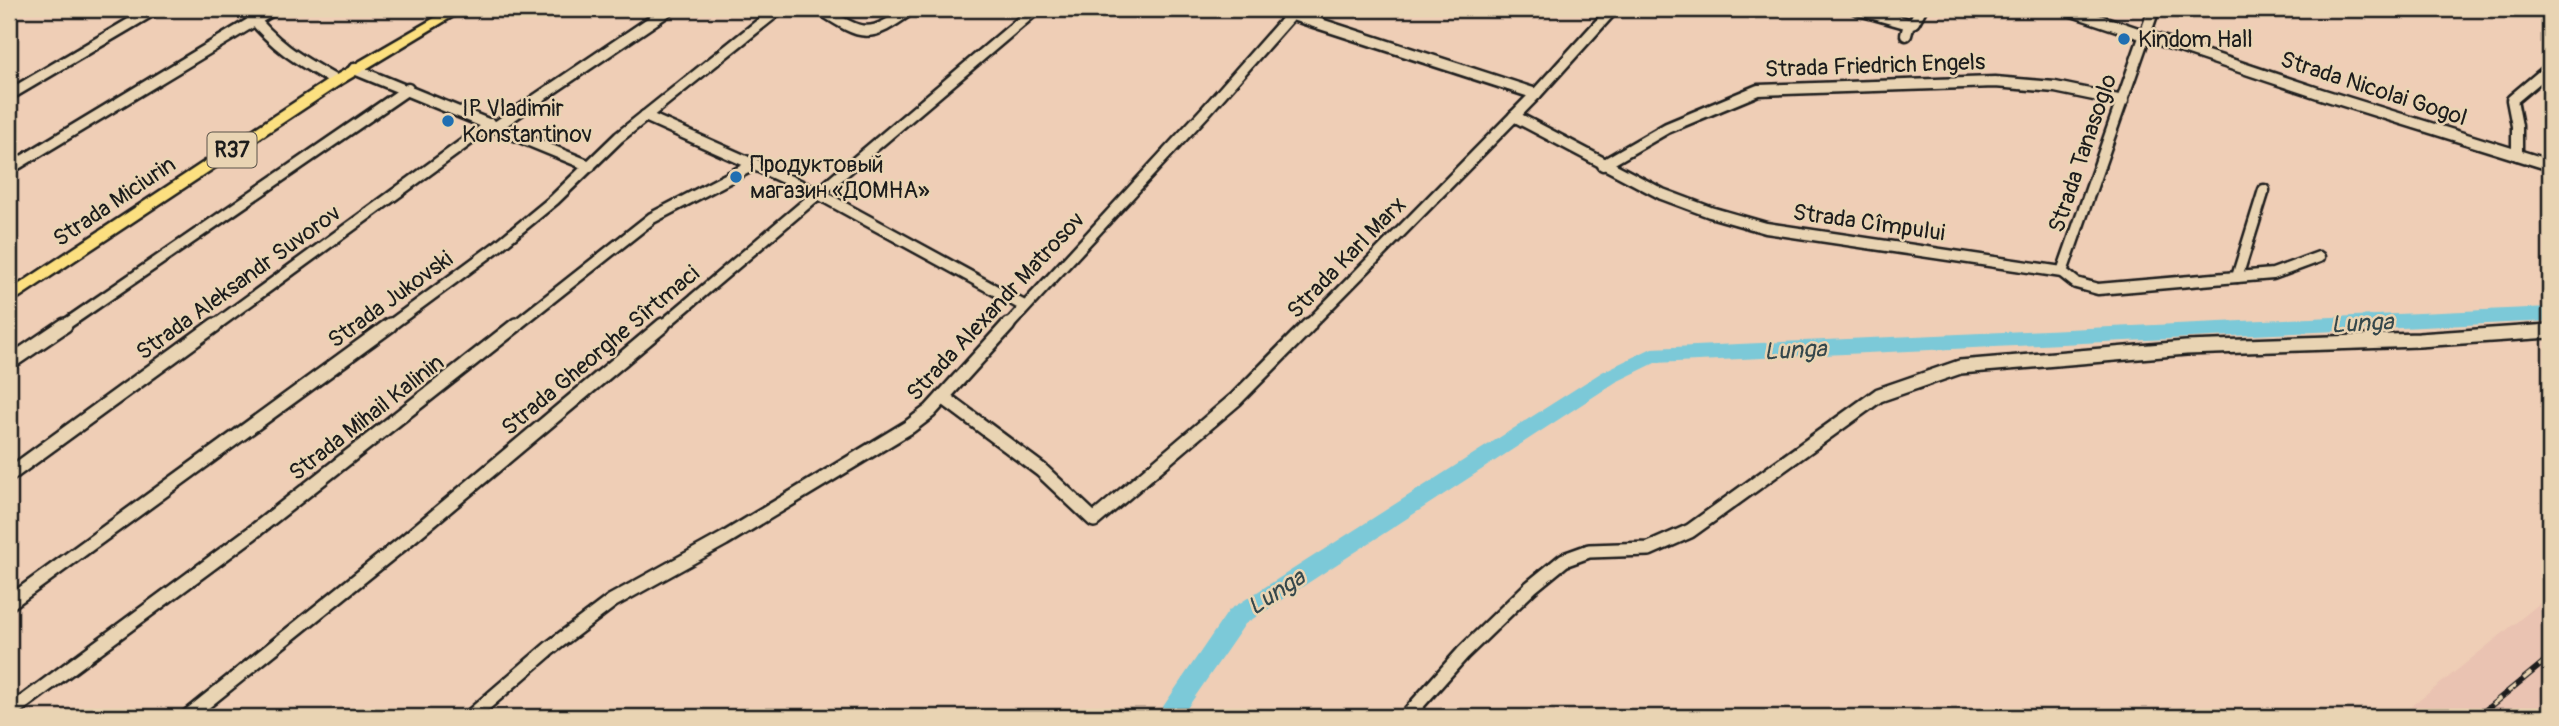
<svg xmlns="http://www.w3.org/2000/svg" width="2559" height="726" font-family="Pangolin,sans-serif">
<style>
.built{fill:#eac3b2}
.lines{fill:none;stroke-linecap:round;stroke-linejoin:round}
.river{fill:#7bc9d8;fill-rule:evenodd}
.minor-far1-casing{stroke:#1c1c1c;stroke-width:15}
.minor-casing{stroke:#1c1c1c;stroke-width:18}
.major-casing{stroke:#1c1c1c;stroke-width:5}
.minor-far1{stroke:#e9d4b3;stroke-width:10}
.minor{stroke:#e9d4b3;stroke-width:13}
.major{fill:#fce080;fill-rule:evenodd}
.rail-casing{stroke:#1c1c1c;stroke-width:6}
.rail{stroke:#e9d4b3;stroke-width:3.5;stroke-dasharray:10;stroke-linecap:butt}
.poi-dot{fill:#1f6fb2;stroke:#e9d4b3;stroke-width:2.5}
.labels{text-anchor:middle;stroke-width:5;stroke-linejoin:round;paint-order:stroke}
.shield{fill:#e9d4b3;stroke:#5a5349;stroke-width:2}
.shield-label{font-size:21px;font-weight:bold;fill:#1c1c1c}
.poi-label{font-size:23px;fill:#1c1c1c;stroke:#e9d4b3;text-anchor:start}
.street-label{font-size:23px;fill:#1c1c1c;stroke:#e9d4b3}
.water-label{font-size:24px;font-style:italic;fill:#34474b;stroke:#e9d4b3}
</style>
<rect width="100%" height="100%" fill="#efceb6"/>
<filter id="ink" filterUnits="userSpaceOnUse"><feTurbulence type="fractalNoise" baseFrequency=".0143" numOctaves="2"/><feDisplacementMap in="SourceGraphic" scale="14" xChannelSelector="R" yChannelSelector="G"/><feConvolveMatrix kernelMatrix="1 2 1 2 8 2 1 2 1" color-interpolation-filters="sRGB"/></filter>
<g filter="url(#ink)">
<path class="built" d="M 2550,595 L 2550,717 L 2398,717 L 2440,684 Z"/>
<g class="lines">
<path class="river" d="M 2550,307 L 2550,321 L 1655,363 L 1616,382 L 1245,624 L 1181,717 L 1156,717 L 1229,610 L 1602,372 L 1652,348 Z"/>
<defs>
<g id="minor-far1">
<path d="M 245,9 C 275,46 295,58 336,81"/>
<path d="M 820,9 C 863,36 868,40 911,9"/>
<path d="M 1274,9 L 1536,94"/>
<path d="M 1856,9 L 1909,24"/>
<path d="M 2066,9 L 2321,94 L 2550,165"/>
<path d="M 1906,35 L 1909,24 L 1914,22 L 1921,9"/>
<path d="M 354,69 L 590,166"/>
<path d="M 9,95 L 155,9"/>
<path d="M 645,116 L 815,192 L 1024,306"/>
<path d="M 1514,116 L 1662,194 L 1710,212 L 1766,228 L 2062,272 L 2076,283 L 2098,289 L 2237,277 L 2264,190"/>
<path d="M 497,126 L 670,9"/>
<path d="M 2517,155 L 2517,126 L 2512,100 L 2550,68"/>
<path d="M 1603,165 L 1667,128 L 1758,90 L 1995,82 L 2055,87 L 2123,101"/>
<path d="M 9,169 L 274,9"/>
<path d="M 2062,272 L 2154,9"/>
<path d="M 2237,277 L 2273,274 L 2319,257"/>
<path d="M 62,327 L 408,89"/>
<path d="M 213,327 L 491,124"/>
<path d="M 388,327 L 498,246 L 554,200 L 619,137 L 779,9"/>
<path d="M 514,327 L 652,218 L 755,164"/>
<path d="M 661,327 L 1036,9"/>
<path d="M 1007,327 L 1205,112 L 1296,9"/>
<path d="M 1307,327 L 1536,94 L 1613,9"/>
</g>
<g id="minor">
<path d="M 9,363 L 65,325"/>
<path d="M 943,397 L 1041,470 L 1094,520 L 1236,399 L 1309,325"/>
<path d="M 9,475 L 215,325"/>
<path d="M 9,603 L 390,325"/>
<path d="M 9,713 L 252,533 L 516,325"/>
<path d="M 187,717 L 402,544 L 663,325"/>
<path d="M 470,717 L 550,648 L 612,601 L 724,539 L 909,427 L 930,411 L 1008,325"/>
<path d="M 1406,717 L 1463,653 L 1531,587 L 1564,560 L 1589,551 L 1649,549 L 1690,531 L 1879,395 L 1960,367 L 2186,348 L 2419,340 L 2550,331"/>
</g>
<path id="major" d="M 450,9 L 465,9 L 341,84 L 9,304 L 9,291 L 331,78 Z"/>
</defs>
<use href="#minor-far1" class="minor-far1-casing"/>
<use href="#minor" class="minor-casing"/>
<use href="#major" class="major-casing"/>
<use href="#minor-far1" class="minor-far1"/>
<use href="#minor" class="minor"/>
<use href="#major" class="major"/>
<defs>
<path id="rail" d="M 2477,717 L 2550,657"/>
</defs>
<use href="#rail" class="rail-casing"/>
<use href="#rail" class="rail"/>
</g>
</g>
<g class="poi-dot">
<circle cx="2124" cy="39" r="7"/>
<circle cx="448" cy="121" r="7"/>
<circle cx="736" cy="177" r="7"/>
</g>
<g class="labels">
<rect class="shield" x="207.5" y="132.5" width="49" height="35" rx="5"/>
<g class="shield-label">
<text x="232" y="157">R37</text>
</g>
<g class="poi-label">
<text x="2138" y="47">Kindom Hall</text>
<text x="462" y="116">IP Vladimir<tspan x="462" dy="26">Konstantinov</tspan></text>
<text x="750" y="172">Продуктовый<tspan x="750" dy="26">магазин «ДОМНА»</tspan></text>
</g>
<g class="street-label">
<text transform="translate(1875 65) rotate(-2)" y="8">Strada Friedrich Engels</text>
<text transform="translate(2374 88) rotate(18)" y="8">Strada Nicolai Gogol</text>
<text transform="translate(2082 153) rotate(-71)" y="8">Strada Tanasoglo</text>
<text transform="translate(114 201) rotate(-34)" y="8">Strada Miciurin</text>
<text transform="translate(1869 222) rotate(8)" y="8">Strada Cîmpului</text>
<text transform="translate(1346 257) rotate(-46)" y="8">Strada Karl Marx</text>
<text transform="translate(238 282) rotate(-36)" y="8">Strada Aleksandr Suvorov</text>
<text transform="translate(390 299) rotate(-36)" y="8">Strada Jukovski</text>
<text transform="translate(995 306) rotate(-47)" y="8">Strada Alexandr Matrosov</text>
<text transform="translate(600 350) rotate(-40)" y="8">Strada Gheorghe Sîrtmaci</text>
<text transform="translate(366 417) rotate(-38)" y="8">Strada Mihail Kalinin</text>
</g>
<g class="water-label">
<text transform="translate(2362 323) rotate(-3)" y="8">Lunga</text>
<text transform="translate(1795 350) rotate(-3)" y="8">Lunga</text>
<text transform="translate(1276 592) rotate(-33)" y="8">Lunga</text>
</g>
</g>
<rect width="2559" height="726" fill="none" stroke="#e9d4b3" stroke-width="35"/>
<rect x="18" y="18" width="2524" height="691" fill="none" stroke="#1c1c1c" stroke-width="2.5" filter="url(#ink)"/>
</svg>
